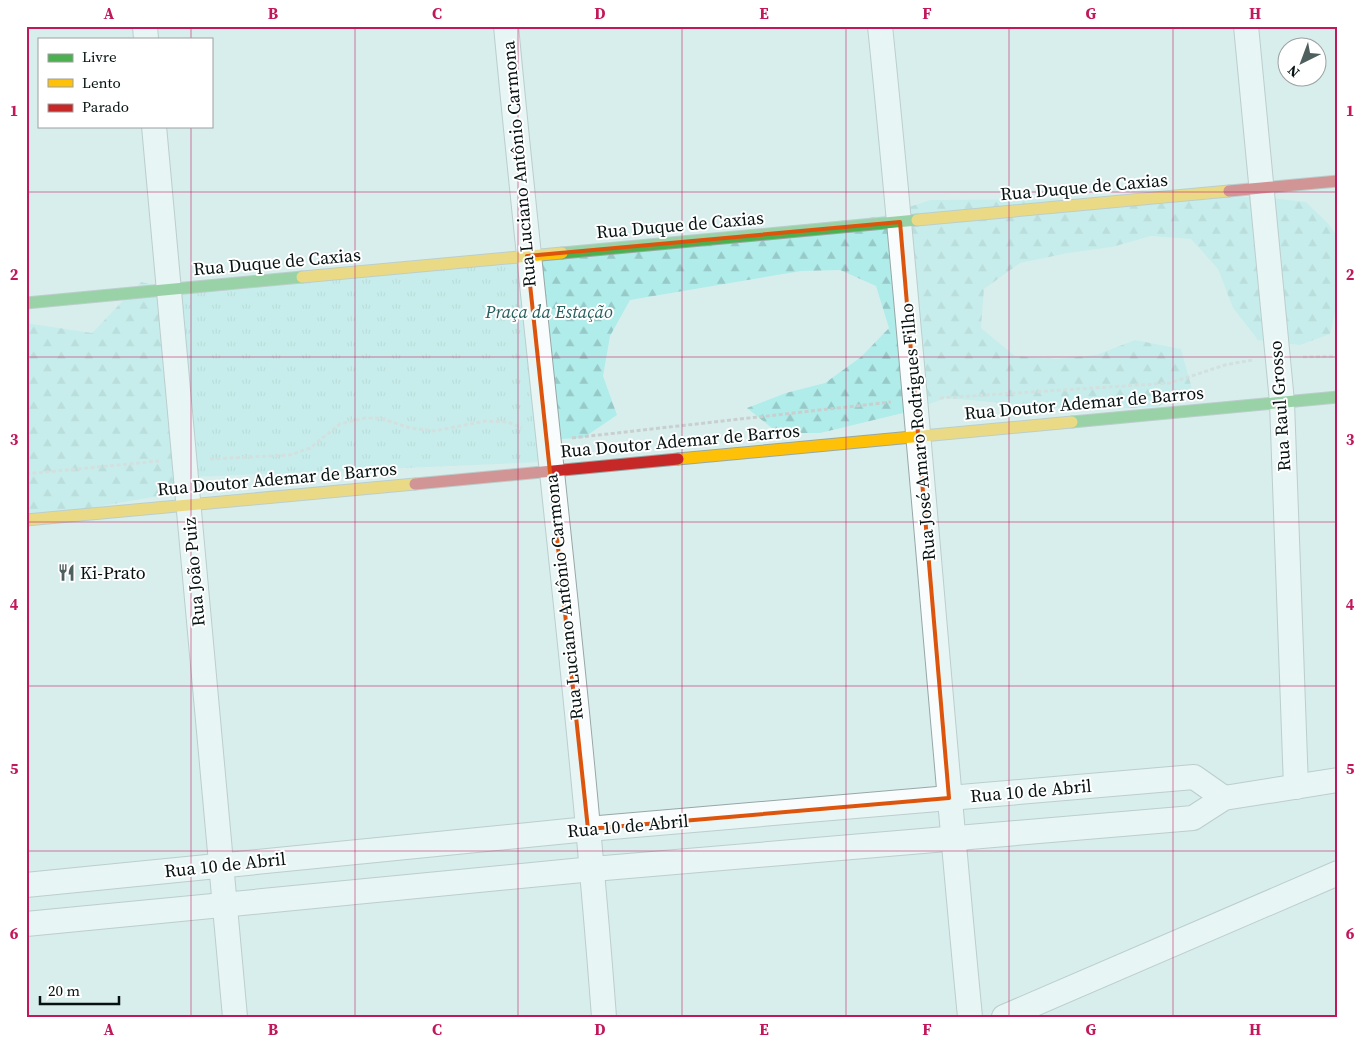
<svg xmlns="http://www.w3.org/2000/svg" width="1364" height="1043" font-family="'Source Serif 4',serif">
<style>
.forest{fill:url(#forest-firs)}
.park{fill:url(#park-tufts)}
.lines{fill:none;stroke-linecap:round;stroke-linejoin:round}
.street-casing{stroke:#97a7a6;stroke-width:26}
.fast-casing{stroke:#97a7a6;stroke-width:13}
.slow-casing{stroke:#97a7a6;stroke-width:13}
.jam-casing{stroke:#97a7a6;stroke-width:13}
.path{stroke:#c9cfce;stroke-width:3;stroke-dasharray:4 2.5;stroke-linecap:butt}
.street{stroke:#f9fcfc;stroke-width:24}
.fast{stroke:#4caf50;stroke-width:11}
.slow{stroke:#ffc107;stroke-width:11}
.jam{stroke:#c62828;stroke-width:11}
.marked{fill:none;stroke:#dd550c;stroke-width:4;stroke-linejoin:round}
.grid{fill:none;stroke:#c2185b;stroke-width:1;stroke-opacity:0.55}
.labels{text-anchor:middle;stroke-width:4;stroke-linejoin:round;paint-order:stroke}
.street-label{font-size:18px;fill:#051211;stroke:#fff}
.park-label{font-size:18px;font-style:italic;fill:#275f5d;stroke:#fff}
.poi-label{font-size:18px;fill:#051211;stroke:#fff;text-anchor:start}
.neatline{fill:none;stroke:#c2185b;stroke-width:2}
.grid-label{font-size:16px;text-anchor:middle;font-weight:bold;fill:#c2185b}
</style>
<defs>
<pattern id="forest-firs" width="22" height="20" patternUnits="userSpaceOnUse" patternTransform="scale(1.25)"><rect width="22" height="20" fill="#b0ece9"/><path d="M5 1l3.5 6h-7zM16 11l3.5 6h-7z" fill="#96c9c7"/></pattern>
<pattern id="park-tufts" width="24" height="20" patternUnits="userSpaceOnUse" patternTransform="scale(1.25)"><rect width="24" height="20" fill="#b0ece9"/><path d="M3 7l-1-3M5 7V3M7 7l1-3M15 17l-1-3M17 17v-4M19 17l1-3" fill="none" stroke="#96c9c7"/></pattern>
</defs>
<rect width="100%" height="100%" fill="#d8eeec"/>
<g class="forest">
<path d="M 1264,197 L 1306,202 C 1314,211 1329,222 1335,233 C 1344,250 1337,315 1330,334 L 1300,345 L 1258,340 L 1233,308 L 1218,269 L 1191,239 L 1151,236 L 1112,247 L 1068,253 L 1020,263 L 984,289 L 981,328 L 1015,356 L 1055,359 L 1096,355 L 1135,340 L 1181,349 L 1192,389 L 1157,407 L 1078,410 L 946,398 L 907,412 L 820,433 L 778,433 L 747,408 L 786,393 L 825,383 L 861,357 L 889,328 L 876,286 L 840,270 L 801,271 L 630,300 L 610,336 L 603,376 L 617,415 L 583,438 L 465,443 L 302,279 L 882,216 L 930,200 Z"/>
<path d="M 141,282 L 182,292 L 203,467 L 171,494 L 26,519 L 26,323 L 92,333 Z"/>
</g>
<path class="park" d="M 524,261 L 542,462 L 194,477 L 175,289 Z"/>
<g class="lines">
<defs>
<g id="street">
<path d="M 145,26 L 146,39"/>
<path d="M 506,26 C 537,357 579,686 604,1017"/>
<path d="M 880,26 C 914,356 938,687 970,1017"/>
<path d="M 1246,26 L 1282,402 L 1296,787"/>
<path d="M 154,126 L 235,1017"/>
<path d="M 26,885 L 588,829 L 1194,777 L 1224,798"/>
<path d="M 26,924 L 593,869 L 1193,818 L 1224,798 L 1338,780"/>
<path d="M 1004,1017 L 1338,873"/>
</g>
<g id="fast">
<path d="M 562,253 L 917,220"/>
<path d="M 26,303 L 302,277"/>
<path d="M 1072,422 L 1338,397"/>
</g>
<g id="slow">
<path d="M 917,220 L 1229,191"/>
<path d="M 302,277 L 562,253"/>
<path d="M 678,459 L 1072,422"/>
<path d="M 26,520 L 415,484"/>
</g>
<g id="jam">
<path d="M 1229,191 L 1338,181"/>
<path d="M 415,484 L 678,459"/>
</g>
</defs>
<use href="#street" class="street-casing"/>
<use href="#fast" class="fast-casing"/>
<use href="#slow" class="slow-casing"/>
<use href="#jam" class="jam-casing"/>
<g class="path">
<path d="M 1303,357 L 1338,356"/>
<path d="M 940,398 L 1170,383 L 1225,365 L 1252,360"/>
<path d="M 572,438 L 891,402"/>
<path d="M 210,459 L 290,455 L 310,448 L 340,424 L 365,418 L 380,418 L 410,428 L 434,431 L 485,421 L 508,422 L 522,428"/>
<path d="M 26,474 L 159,461"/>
</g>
<use href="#street" class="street"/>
<use href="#fast" class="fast"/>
<use href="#slow" class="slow"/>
<use href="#jam" class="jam"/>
</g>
<path d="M0 0H1364V1043H0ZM 900,222 L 949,798 L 588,829 L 527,256 Z" fill="#d8eeec" fill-opacity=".55" fill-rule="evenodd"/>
<path class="marked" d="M 900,222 L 949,798 L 588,829 L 527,256 Z"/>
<path class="grid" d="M 191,26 L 191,39M 355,26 L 355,1017M 518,26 L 518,1017M 682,26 L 682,1017M 846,26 L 846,1017M 1009,26 L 1009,1017M 1173,26 L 1173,1017M 191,126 L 191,1017M 26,192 L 1338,192M 26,357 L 1338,357M 26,522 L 1338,522M 26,686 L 1338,686M 26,851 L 1338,851"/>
<defs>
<symbol id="restaurant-bare" viewBox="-9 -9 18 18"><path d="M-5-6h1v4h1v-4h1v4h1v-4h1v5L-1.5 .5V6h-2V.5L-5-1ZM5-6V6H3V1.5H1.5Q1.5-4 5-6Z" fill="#4f5f5e" stroke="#fff" stroke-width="2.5" paint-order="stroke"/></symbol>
</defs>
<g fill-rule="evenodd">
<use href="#restaurant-bare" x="54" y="560" width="25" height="25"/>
</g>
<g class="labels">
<g class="street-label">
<text transform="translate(519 164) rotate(-95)" y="6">Rua Luciano Antônio Carmona</text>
<text transform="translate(1084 187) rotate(-5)" y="6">Rua Duque de Caxias</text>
<text transform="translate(680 225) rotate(-5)" y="6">Rua Duque de Caxias</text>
<text transform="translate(277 262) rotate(-5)" y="6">Rua Duque de Caxias</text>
<text transform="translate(1084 403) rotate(-5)" y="6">Rua Doutor Ademar de Barros</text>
<text transform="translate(1280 406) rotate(-94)" y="6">Rua Raul Grosso</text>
<text transform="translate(918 432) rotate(-95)" y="6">Rua José Amaro Rodrigues Filho</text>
<text transform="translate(680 441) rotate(-5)" y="6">Rua Doutor Ademar de Barros</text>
<text transform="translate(277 479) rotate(-5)" y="6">Rua Doutor Ademar de Barros</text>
<text transform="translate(194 572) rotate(-95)" y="6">Rua João Puiz</text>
<text transform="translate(564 597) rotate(-96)" y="6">Rua Luciano Antônio Carmona</text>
<text transform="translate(1031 791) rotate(-5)" y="6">Rua 10 de Abril</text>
<text transform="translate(628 826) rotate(-5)" y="6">Rua 10 de Abril</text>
<text transform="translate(225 865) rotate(-6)" y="6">Rua 10 de Abril</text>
</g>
<g class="park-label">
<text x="549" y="318">Praça da Estação</text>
</g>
<g class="poi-label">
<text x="80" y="579">Ki-Prato</text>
</g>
</g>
<rect width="1364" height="1043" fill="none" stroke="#ffffff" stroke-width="55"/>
<rect x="38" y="38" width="175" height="90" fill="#ffffff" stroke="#9ba0a0"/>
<rect x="48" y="54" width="25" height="8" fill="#4caf50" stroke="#9ba0a0"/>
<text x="82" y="62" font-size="15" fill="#051211">Livre</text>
<rect x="48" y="79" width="25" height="8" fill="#ffc107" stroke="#9ba0a0"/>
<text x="82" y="88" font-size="15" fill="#051211">Lento</text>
<rect x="48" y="104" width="25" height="8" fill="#c62828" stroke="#9ba0a0"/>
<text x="82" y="112" font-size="15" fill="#051211">Parado</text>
<g transform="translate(1302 62) rotate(222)"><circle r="24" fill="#ffffff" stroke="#9ba0a0"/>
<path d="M0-4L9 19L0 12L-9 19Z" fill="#4f5f5e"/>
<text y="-8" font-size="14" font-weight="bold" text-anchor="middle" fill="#051211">N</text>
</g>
<path d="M40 996v8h79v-8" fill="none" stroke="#051211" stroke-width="2.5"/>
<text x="48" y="996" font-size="15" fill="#051211" stroke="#ffffff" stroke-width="4" paint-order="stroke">20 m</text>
<rect x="28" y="28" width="1308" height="988" class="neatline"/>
<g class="grid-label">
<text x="109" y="19">A</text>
<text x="273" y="19">B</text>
<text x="437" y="19">C</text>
<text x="600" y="19">D</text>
<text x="764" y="19">E</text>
<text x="927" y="19">F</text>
<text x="1091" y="19">G</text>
<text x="1255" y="19">H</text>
<text x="14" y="116">1</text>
<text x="1350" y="116">1</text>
<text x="14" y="280">2</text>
<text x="1350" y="280">2</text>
<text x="14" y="445">3</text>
<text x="1350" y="445">3</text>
<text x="14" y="610">4</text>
<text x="1350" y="610">4</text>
<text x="14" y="774">5</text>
<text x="1350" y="774">5</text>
<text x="14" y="939">6</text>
<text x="1350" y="939">6</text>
<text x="109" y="1035">A</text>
<text x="273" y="1035">B</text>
<text x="437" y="1035">C</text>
<text x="600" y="1035">D</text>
<text x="764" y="1035">E</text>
<text x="927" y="1035">F</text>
<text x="1091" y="1035">G</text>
<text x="1255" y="1035">H</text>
</g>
</svg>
